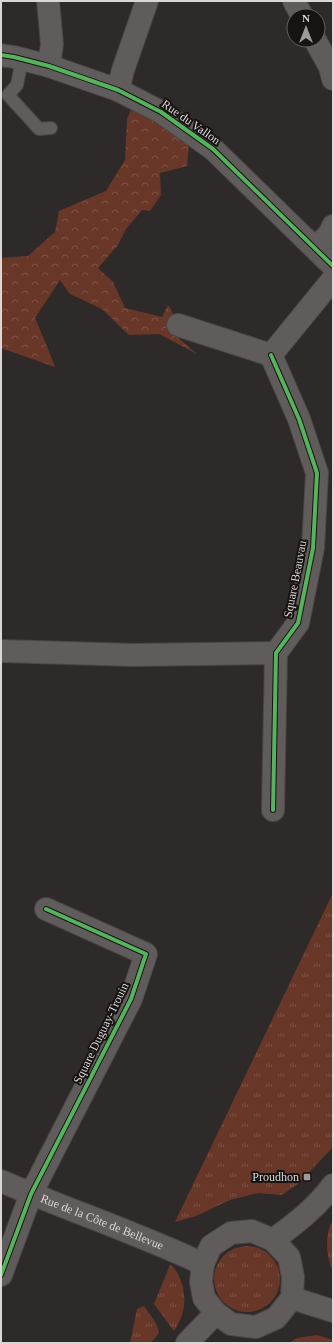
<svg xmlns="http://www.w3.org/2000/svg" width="334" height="1344" font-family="Georgia,serif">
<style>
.grass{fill:url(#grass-tufts)}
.forest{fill:url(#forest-crowns)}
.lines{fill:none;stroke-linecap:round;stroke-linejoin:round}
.lane-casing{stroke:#4a4645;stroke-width:14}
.street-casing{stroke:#4a4645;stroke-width:24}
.lane{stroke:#605c5b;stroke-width:12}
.street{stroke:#605c5b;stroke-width:22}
.cycleway-casing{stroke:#171312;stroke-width:6}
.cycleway{stroke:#56b35d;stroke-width:4}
.poi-dot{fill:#9f9a99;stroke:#171312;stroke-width:1.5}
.labels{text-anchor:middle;stroke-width:4;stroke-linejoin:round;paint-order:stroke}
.street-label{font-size:12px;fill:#dcd6d5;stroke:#171312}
.poi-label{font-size:12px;fill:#dcd6d5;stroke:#171312;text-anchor:end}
</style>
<defs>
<pattern id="grass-tufts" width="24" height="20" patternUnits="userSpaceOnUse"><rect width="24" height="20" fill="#693728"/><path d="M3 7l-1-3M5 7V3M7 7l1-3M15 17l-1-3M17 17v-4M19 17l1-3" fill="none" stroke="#7e5346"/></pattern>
<pattern id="forest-crowns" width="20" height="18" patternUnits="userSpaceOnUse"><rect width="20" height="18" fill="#693728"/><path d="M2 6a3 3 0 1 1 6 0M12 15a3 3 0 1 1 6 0" fill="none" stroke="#7e5346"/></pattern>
</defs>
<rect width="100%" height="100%" fill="#2f2a2a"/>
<g class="grass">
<path d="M 333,893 L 333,1147 L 299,1183 L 282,1195 L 258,1193 L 230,1200 L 196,1216 L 175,1222 Z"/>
<path d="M 333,1219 L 333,1272 C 326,1255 324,1236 333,1219 Z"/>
<circle cx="247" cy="1279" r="33"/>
<path d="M 170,1265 C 174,1267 176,1271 178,1274 C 188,1294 186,1313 174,1331 L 154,1304 Z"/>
<path d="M 144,1306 C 149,1314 158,1323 159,1333 L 151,1343 L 130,1343 L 137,1309 Z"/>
<path d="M 317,1335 L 333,1340 L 333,1343 L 289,1343 L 297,1338 Z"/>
</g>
<path class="forest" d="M 132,107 L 189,143 L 187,166 L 160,173 L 161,195 L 150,211 L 142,210 L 126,229 L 118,245 L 98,268 L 113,282 L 125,308 L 162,317 L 168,305 C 175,314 174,321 171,332 L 197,354 L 159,334 L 129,335 L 102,309 L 70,294 L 60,280 L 35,318 L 48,349 L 55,367 L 1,348 L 1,258 L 28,256 L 55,232 L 59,211 L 106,191 L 125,160 L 127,119 Z"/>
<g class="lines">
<defs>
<path id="lane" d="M 22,59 L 17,85 L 8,95 L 39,129 L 51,128"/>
<g id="street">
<path d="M 48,1 L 52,44 L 49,66"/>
<path d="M 294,1 L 302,16"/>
<path d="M 315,40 L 330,67 L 333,79"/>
<path d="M 1,55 L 14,57 L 49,66 L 118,90 L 161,112 L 213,149 L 333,266"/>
<path d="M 118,90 L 123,70 L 147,1"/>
<path d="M 316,248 L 330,233 L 333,226"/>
<path d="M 178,325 L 271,355 L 333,279"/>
<path d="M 271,355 L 299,419 L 317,473 L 313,548 L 298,623 L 276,653 L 273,810"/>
<path d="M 2,651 L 133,655 L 276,653"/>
<path id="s1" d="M 1,1181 C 68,1210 137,1233 203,1264"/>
<path d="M 252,1231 L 273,1240 L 289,1257 L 293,1277 L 292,1298 L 276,1318 L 256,1327 L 231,1324 L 216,1313 L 204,1298 L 201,1282 L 203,1264 L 211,1246 L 231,1233 Z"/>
<path d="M 273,1240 C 295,1224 316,1208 333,1185"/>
<path d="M 1,1275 L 31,1194 L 131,999 L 146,954 L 46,909"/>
<path d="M 292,1298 L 333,1311"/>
<path d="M 187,1343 L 216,1313"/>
</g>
</defs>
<use href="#lane" class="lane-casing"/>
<use href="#street" class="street-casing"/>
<use href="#lane" class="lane"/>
<use href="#street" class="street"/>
<defs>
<g id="cycleway">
<path d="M 1,55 L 14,57 L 49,66 L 118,90 L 161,112 L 213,149 L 333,266"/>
<path d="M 271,355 L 299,419 L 317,473 L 313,548 L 298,623 L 276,653 L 273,810"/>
<path d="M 1,1275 L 31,1194 L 131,999 L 146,954 L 46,909"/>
</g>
</defs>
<use href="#cycleway" class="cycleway-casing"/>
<use href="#cycleway" class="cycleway"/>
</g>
<rect class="poi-dot" x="303" y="1173" width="8" height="8" rx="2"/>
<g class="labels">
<g class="street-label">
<text transform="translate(191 122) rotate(35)" y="4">Rue du Vallon</text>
<text transform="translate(295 579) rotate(-79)" y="4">Square Beauvau</text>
<text transform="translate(101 1033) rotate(-64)" y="4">Square Duguay-Trouin</text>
<text dy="4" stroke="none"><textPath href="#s1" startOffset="109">Rue de la Côte de Bellevue</textPath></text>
</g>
<g class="poi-label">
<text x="299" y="1181">Proudhon</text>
</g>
</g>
<rect width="334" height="1344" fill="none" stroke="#dcd6d5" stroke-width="4"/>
<g transform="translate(306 28)"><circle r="19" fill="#171312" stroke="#666160"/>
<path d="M0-3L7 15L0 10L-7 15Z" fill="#9f9a99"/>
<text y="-6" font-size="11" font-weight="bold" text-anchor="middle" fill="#dcd6d5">N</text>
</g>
</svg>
